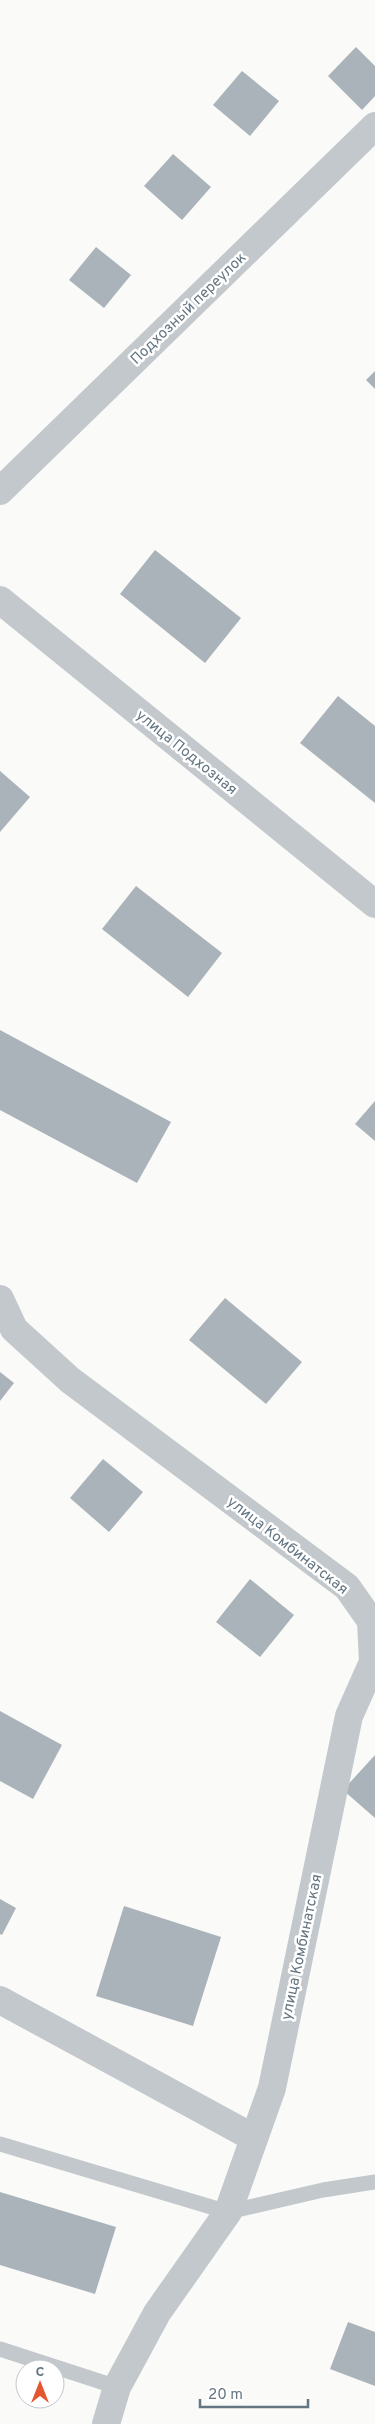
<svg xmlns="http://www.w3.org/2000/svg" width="375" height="2424" font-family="Overpass,sans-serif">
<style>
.building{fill:#aab3b9}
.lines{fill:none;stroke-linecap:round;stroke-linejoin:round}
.lane{stroke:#c3c8cc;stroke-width:15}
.street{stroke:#c3c8cc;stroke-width:28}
.labels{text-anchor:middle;stroke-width:5;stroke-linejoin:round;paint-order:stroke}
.street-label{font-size:15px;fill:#657683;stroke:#fff}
</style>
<rect width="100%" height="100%" fill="#fafaf8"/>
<g class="building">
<path d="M 356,47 L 375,66 L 375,96 L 362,110 L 328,76 Z"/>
<path d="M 242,71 L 279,101 L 250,136 L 213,105 Z"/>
<path d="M 173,154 L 211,187 L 182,220 L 144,186 Z"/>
<path d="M 96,247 L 131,275 L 104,308 L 69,280 Z"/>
<path d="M 375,371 L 375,389 L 366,380 Z"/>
<path d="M 155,550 L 241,618 L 205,663 L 120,594 Z"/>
<path d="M 338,696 L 375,726 L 375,803 L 300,743 Z"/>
<path d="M 0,771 L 30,797 L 0,832 Z"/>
<path d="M 136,886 L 222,953 L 188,997 L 102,929 Z"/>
<path d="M 0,1030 L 171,1122 L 137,1183 L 0,1110 Z"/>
<path d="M 375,1101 L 375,1141 L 355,1124 Z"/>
<path d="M 225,1298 L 302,1362 L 266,1404 L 189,1340 Z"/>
<path d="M 0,1372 L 14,1383 L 0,1401 Z"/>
<path d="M 103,1459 L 143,1492 L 109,1532 L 70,1498 Z"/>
<path d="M 250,1579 L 294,1615 L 260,1657 L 216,1622 Z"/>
<path d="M 0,1711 L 62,1745 L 33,1799 L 0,1781 Z"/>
<path d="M 375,1755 L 375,1818 L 343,1790 Z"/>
<path d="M 0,1899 L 16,1908 L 2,1935 L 0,1934 Z"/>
<path d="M 124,1906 L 221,1937 L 193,2026 L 96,1996 Z"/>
<path d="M 0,2192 L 116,2227 L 95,2294 L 0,2265 Z"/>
<path d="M 348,2322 L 375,2332 L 375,2386 L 330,2369 Z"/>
</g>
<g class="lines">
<g class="lane">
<path d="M 0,2144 L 228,2212 L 323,2190 L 375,2182"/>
<path d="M 0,2349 L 117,2387"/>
</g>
<g class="street">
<path d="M 0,491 L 375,126"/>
<path d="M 0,600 L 375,904"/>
<path d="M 0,1299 L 14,1329 L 70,1380 L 347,1587 L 371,1621 L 373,1662 L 349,1716 L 272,2088 L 228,2212 L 157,2313 L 117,2387 L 106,2424"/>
<path d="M 0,2000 L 254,2138"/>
</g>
</g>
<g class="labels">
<g class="street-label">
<text transform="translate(188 308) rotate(-44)" y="5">Подхозный переулок</text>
<text transform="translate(187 752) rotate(39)" y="5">улица Подхозная</text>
<text transform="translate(288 1545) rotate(38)" y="5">улица Комбинатская</text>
<text transform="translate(301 1947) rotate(-78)" y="5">улица Комбинатская</text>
</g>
</g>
<g transform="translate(40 2384)"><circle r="24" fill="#ffffff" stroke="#c1c8cd"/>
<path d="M0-4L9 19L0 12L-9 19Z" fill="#e4572e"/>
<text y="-8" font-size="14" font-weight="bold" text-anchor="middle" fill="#657683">С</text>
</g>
<path d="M200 2399v8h108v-8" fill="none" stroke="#657683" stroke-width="2.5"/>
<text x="208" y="2399" font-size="15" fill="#657683" stroke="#ffffff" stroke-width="4" paint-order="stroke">20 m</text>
</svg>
